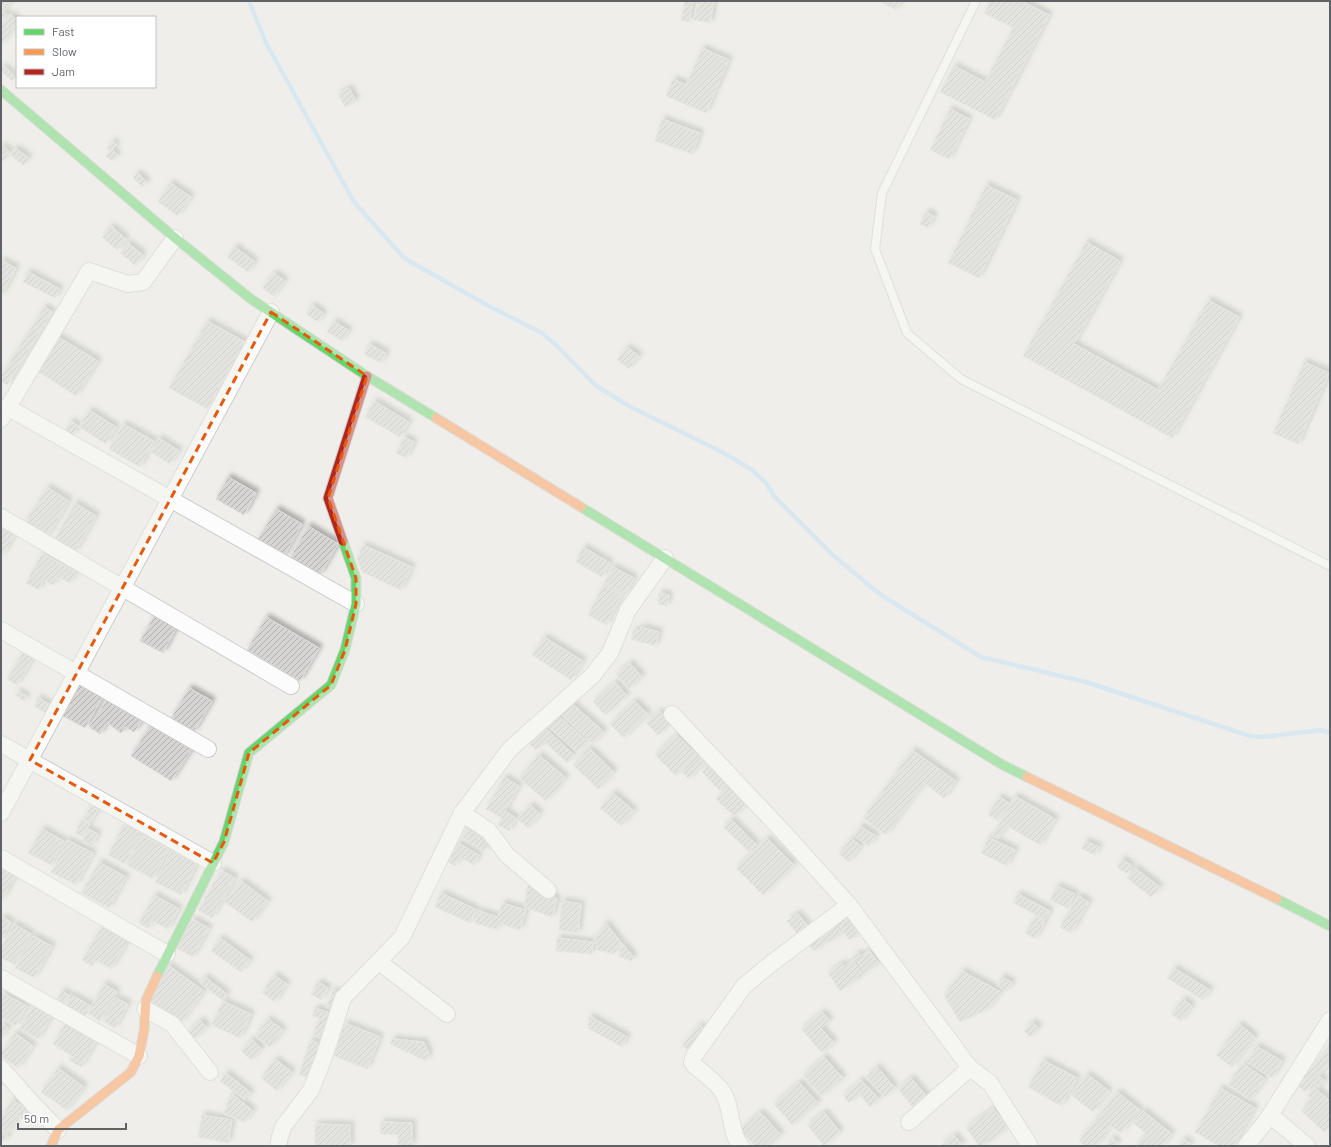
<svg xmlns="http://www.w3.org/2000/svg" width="1331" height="1147" font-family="Barlow,sans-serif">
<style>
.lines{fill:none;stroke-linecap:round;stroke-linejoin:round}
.stream{stroke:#bfe0f9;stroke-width:4.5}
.building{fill:url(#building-hatch);stroke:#deddd9;filter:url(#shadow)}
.lane-casing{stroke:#cbcccc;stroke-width:10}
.street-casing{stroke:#cbcccc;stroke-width:18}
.fast-casing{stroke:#cacacb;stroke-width:11}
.slow-casing{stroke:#cacacb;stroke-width:11}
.jam-casing{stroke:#cacacb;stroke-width:11}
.lane{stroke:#fdfcfc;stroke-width:8}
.street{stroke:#fdfcfc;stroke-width:16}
.fast{stroke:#63d668;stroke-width:9}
.slow{stroke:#ff974d;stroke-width:9}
.jam{stroke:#b3261e;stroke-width:9}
.marked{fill:none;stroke:#e8590c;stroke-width:3;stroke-dasharray:8 5;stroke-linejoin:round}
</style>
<defs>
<pattern id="building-hatch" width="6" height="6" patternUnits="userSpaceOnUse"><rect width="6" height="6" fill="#d6d5d3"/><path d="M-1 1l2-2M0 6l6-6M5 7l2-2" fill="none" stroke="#b1b0af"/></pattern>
<filter id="shadow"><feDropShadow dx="3.5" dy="-3.5" stdDeviation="2" flood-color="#0004"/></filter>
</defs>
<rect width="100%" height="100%" fill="#efeeea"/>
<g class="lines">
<path class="stream" d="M 249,1 L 266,43 L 354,202 L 404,258 L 485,304 L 542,333 L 555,344 L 595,385 L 629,406 L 724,453 L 752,470 L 766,483 L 774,496 L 835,557 L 881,595 L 981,657 L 1086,682 L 1250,736 L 1263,737 L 1321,730 L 1330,733"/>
</g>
<g class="building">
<path d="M 1,1 L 10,1 L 6,9 L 1,6 Z"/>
<path d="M 685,1 L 693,1 L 689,22 L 681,20 Z"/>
<path d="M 698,1 L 714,2 L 710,23 L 694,20 Z"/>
<path d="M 879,1 L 901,1 L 896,10 Z"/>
<path d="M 991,1 L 1021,1 L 1049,15 L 995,120 L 940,92 L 954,66 L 985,82 L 1013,28 L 984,13 Z"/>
<path d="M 1,9 L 7,14 L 2,22 L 1,21 Z"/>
<path d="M 10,14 L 17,20 L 17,24 L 1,45 L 1,26 Z"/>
<path d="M 702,48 L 729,60 L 706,113 L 666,96 L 673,79 L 686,85 Z"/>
<path d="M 3,66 L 15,77 L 12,81 L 1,71 L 1,68 Z"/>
<path d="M 349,88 L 356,101 L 345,107 L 338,94 Z"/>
<path d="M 950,109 L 969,119 L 949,159 L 930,150 Z"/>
<path d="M 662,119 L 700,133 L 692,154 L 655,141 Z"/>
<path d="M 112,141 L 117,145 L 112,150 L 118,155 L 112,161 L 106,156 L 110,151 L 107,148 Z"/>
<path d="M 1,145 L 10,152 L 3,161 L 1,159 Z"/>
<path d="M 15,148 L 29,158 L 23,165 L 10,155 Z"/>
<path d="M 138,173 L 147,182 L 142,187 L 133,178 Z"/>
<path d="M 170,183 L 191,197 L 178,216 L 158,202 Z"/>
<path d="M 986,185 L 1017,200 L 979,278 L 948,263 Z"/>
<path d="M 926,212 L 934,216 L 928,228 L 920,224 Z"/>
<path d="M 111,226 L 126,239 L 117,250 L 102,237 Z"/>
<path d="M 1086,242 L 1120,261 L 1074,344 L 1158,390 L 1208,300 L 1239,317 L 1172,438 L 1023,356 Z"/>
<path d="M 128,243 L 143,255 L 135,265 L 120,253 Z"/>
<path d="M 235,247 L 255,262 L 248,272 L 227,257 Z"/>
<path d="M 1,260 L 16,268 L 1,297 Z"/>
<path d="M 28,272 L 60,289 L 55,298 L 23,282 Z"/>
<path d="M 274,273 L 285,281 L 274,296 L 262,288 Z"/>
<path d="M 312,305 L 324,314 L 318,322 L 306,314 Z"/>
<path d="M 44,307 L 52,312 L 7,385 L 1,381 L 1,376 Z"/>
<path d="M 207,321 L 245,342 L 207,409 L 169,388 Z"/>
<path d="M 334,321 L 349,331 L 342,341 L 327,332 Z"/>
<path d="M 55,335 L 98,361 L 76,396 L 34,369 Z"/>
<path d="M 369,344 L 386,353 L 381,363 L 364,354 Z"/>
<path d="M 627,347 L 639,356 L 629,369 L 617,360 Z"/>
<path d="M 1304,362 L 1329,373 L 1298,444 L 1273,433 Z"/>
<path d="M 374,401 L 409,422 L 400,437 L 365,417 Z"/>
<path d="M 89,410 L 116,427 L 106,444 L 79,427 Z"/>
<path d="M 71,421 L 78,426 L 73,435 L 65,429 Z"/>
<path d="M 123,424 L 154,441 L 140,467 L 109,449 Z"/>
<path d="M 404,437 L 414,442 L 406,458 L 396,453 Z"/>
<path d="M 159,438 L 179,451 L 170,464 L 150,452 Z"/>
<path d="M 228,477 L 256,493 L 244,515 L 216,499 Z"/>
<path d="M 47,487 L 69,501 L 45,540 L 23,526 Z"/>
<path d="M 75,503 L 96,516 L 75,552 L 54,540 Z"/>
<path d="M 276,509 L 302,524 L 283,558 L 256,543 Z"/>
<path d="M 1,524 L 16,533 L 1,557 Z"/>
<path d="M 308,526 L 338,544 L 320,575 L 290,558 Z"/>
<path d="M 363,545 L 412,567 L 401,590 L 362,572 L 357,558 Z"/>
<path d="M 583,547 L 610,563 L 602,577 L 576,562 Z"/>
<path d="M 42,553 L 76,572 L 70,583 L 58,577 L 53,585 L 43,580 L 39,590 L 26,583 Z"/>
<path d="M 613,567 L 634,578 L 625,595 L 604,583 Z"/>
<path d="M 603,585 L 622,595 L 606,625 L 588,615 Z"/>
<path d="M 659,593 L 669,595 L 667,606 L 658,604 Z"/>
<path d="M 155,614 L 177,626 L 163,653 L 140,641 Z"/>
<path d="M 266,617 L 319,648 L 300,681 L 247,650 Z"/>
<path d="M 641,627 L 659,632 L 655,646 L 631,639 L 634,629 L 640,631 Z"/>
<path d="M 544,637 L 583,661 L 571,680 L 532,655 Z"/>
<path d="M 23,652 L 33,658 L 17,685 L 7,679 Z"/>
<path d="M 630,663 L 642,677 L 629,689 L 616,674 Z"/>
<path d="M 76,681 L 103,696 L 85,728 L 57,713 Z"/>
<path d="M 615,682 L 627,696 L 605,715 L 593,702 Z"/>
<path d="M 189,688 L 212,701 L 194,732 L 171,718 Z"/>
<path d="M 18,691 L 27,697 L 24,701 L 15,695 Z"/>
<path d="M 38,698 L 51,705 L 46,713 L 34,706 Z"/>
<path d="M 108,698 L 142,721 L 134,732 L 125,727 L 121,733 L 107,723 L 100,734 L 89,727 Z"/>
<path d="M 568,700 L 604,732 L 593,744 L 557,711 Z"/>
<path d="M 634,701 L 648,714 L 624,738 L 610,724 Z"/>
<path d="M 659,711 L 671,722 L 658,735 L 646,723 Z"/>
<path d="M 555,713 L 587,741 L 577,752 L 545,724 Z"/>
<path d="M 540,723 L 574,755 L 567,763 L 544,741 L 536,750 L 525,740 Z"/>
<path d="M 151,724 L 192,749 L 171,781 L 131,756 Z"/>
<path d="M 676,734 L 697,755 L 676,776 L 655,755 Z"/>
<path d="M 589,748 L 614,772 L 598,789 L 573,765 Z"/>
<path d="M 912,750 L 956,781 L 944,798 L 924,783 L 886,835 L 863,818 Z"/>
<path d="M 702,754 L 708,760 L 689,779 L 683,773 Z"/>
<path d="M 539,755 L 566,778 L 546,801 L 519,778 Z"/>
<path d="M 711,764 L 728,783 L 720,791 L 702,772 Z"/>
<path d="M 504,777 L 519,786 L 505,811 L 516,818 L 509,831 L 498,825 L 502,818 L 486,809 Z"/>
<path d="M 731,784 L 749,802 L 734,816 L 716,799 Z"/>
<path d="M 613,793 L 634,811 L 621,826 L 600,808 Z"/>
<path d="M 1015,796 L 1055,819 L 1040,845 L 1007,826 L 998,839 L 992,836 Z"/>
<path d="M 999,797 L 1009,803 L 998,821 L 988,815 Z"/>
<path d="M 530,805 L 540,814 L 528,828 L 518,819 Z"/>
<path d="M 91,806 L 98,810 L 90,823 L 83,819 Z"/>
<path d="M 731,819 L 756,844 L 749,852 L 723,827 Z"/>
<path d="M 82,820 L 90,824 L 82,837 L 75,833 Z"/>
<path d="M 124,824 L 141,832 L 125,864 L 108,855 Z"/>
<path d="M 470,824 L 493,837 L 484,851 L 461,837 Z"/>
<path d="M 860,826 L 876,836 L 869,846 L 854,836 Z"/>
<path d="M 42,829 L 64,841 L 51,865 L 28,853 Z"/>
<path d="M 88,829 L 98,834 L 92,846 L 82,841 Z"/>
<path d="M 142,835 L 169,849 L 153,879 L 126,865 Z"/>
<path d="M 988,837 L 1015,850 L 1007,866 L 981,853 Z"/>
<path d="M 767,838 L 794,865 L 763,895 L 736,868 Z"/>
<path d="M 851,838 L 861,846 L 849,862 L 839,854 Z"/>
<path d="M 67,840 L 93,853 L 76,885 L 51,872 Z"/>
<path d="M 1085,841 L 1099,847 L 1095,855 L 1082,849 Z"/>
<path d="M 458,843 L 479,855 L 474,865 L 460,858 L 455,866 L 448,862 Z"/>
<path d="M 171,851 L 197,863 L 181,895 L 155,882 Z"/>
<path d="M 1122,859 L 1132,866 L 1127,874 L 1117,867 Z"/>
<path d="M 99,862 L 126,877 L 109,908 L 81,893 Z"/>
<path d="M 1,867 L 16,875 L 1,901 Z"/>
<path d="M 1135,868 L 1160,887 L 1151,897 L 1127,878 Z"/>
<path d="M 221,870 L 235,878 L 212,918 L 198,910 Z"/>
<path d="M 529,879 L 557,899 L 552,917 L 524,907 Z"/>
<path d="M 241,881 L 268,901 L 252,922 L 225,902 Z"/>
<path d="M 1057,886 L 1075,894 L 1068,908 L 1050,900 Z"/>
<path d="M 441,893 L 477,910 L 470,923 L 435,907 Z"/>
<path d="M 1018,894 L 1050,911 L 1045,920 L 1013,903 Z"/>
<path d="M 154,895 L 179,909 L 168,929 L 152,921 L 148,928 L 139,923 Z"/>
<path d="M 1078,896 L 1089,902 L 1071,933 L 1060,927 Z"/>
<path d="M 562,901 L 581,904 L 578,933 L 559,930 Z"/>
<path d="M 502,903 L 526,910 L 520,930 L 499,923 L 497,930 L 475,923 L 479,911 L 498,917 Z"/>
<path d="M 797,913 L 808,926 L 798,935 L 787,921 Z"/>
<path d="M 846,914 L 860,933 L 849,940 L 836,921 Z"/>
<path d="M 1036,916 L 1045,922 L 1035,939 L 1025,933 Z"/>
<path d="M 1,917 L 11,922 L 1,941 Z"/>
<path d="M 192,919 L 209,928 L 193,957 L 176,948 Z"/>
<path d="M 606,923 L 622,944 L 613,954 L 597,950 L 594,939 Z"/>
<path d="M 14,924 L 31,934 L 15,965 L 1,958 L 1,948 Z"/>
<path d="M 103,924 L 129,939 L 111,969 L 95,960 L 92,966 L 82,960 Z"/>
<path d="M 836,925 L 842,934 L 813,951 L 808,942 Z"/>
<path d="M 33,936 L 52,946 L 34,978 L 15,968 Z"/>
<path d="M 220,938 L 250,960 L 241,972 L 211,951 Z"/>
<path d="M 557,938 L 593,942 L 592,954 L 556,951 Z"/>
<path d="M 623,944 L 634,958 L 631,961 L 618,956 Z"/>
<path d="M 869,950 L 879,964 L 865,973 L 853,956 L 858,953 L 861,956 Z"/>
<path d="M 853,960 L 863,975 L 840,991 L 828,973 L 842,963 L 844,966 Z"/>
<path d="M 168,965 L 204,991 L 181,1023 L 151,1001 Z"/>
<path d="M 1174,968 L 1210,990 L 1203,1000 L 1167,978 Z"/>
<path d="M 962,971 L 1001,992 L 988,1009 L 960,1022 L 944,995 Z"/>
<path d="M 274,975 L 287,984 L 275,1002 L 262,993 Z"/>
<path d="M 205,977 L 227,994 L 222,1000 L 200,983 Z"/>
<path d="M 1001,977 L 1012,982 L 1007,991 L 997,986 Z"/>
<path d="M 318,982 L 328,988 L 321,1000 L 311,994 Z"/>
<path d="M 104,984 L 117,992 L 100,1021 L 87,1013 Z"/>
<path d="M 333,990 L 340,993 L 333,1010 L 326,1007 Z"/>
<path d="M 62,991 L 69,995 L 64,1004 L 57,999 Z"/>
<path d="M 3,993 L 27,1006 L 15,1026 L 1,1018 L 1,997 Z"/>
<path d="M 71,995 L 90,1005 L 85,1016 L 65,1006 Z"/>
<path d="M 116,998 L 128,1004 L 115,1028 L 103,1021 Z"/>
<path d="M 1183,999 L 1192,1006 L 1181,1021 L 1171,1014 Z"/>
<path d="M 223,1001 L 251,1014 L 240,1038 L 211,1025 Z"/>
<path d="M 35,1002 L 53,1013 L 38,1039 L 19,1028 Z"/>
<path d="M 315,1008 L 330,1013 L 322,1038 L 313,1035 L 319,1018 L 312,1016 Z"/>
<path d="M 822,1012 L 830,1021 L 821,1028 L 834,1043 L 822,1053 L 801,1029 Z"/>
<path d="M 589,1016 L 627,1037 L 622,1047 L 588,1028 Z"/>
<path d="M 268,1019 L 283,1030 L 270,1047 L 255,1036 Z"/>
<path d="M 200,1020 L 207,1027 L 193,1040 L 187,1033 Z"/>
<path d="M 1032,1022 L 1039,1028 L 1030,1037 L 1024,1031 Z"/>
<path d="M 1,1023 L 8,1028 L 1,1039 Z"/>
<path d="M 65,1023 L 96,1041 L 81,1067 L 69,1060 L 72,1056 L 53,1044 Z"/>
<path d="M 345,1023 L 380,1037 L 367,1069 L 332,1055 Z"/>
<path d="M 1239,1024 L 1255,1037 L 1232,1067 L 1216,1055 Z"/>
<path d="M 699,1025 L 706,1031 L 689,1051 L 682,1046 Z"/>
<path d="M 15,1033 L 33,1046 L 18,1068 L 1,1056 L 1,1054 Z"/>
<path d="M 252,1039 L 262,1049 L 251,1060 L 241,1051 Z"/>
<path d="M 392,1039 L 424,1042 L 429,1054 L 426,1061 L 390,1044 Z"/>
<path d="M 310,1040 L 322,1044 L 312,1079 L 299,1075 Z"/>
<path d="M 1256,1046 L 1282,1061 L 1272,1078 L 1246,1062 Z"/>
<path d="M 1329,1048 L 1330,1049 L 1330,1063 L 1319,1076 L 1325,1081 L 1319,1088 L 1313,1083 L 1305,1092 L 1297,1085 Z"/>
<path d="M 824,1057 L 843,1078 L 822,1096 L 803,1075 Z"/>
<path d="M 275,1059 L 292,1072 L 277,1091 L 261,1078 Z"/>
<path d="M 1043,1060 L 1077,1078 L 1061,1106 L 1028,1087 Z"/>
<path d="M 1243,1063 L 1265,1079 L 1250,1100 L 1228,1084 Z"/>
<path d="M 877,1067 L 895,1088 L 884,1097 L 866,1077 Z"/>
<path d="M 58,1068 L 84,1087 L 67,1110 L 41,1092 Z"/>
<path d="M 226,1073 L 251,1093 L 245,1100 L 220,1081 Z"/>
<path d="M 1087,1074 L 1109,1091 L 1093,1112 L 1071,1095 Z"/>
<path d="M 911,1078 L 928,1098 L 914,1109 L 898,1089 Z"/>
<path d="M 861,1080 L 879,1099 L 870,1107 L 859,1094 L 849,1103 L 843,1096 Z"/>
<path d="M 799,1082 L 818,1103 L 792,1125 L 774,1104 Z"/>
<path d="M 1314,1087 L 1330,1101 L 1330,1125 L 1324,1132 L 1301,1111 L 1312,1099 L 1307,1095 Z"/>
<path d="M 1220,1088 L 1255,1108 L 1233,1146 L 1219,1146 L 1195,1132 Z"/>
<path d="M 1117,1092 L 1140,1110 L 1121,1133 L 1111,1126 L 1096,1146 L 1085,1146 L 1079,1141 Z"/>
<path d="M 231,1093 L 253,1111 L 244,1122 L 224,1114 Z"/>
<path d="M 12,1100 L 34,1113 L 28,1123 L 18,1116 L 8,1133 L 1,1129 L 1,1117 Z"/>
<path d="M 993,1108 L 1008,1128 L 983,1146 L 979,1146 L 966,1128 Z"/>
<path d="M 1143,1111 L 1172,1134 L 1162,1146 L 1136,1146 L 1146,1134 L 1133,1123 Z"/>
<path d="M 760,1112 L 781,1135 L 768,1146 L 755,1146 L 740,1130 Z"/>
<path d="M 824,1112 L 840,1132 L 824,1146 L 807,1125 Z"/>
<path d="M 202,1115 L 232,1120 L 228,1143 L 198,1137 Z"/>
<path d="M 381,1122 L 412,1123 L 412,1146 L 398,1146 L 398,1135 L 380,1134 Z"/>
<path d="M 315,1124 L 350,1125 L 350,1146 L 315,1146 Z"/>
<path d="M 1,1131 L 8,1136 L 4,1142 L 1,1140 Z"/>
<path d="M 954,1135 L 963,1146 L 941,1146 Z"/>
<path d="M 1112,1138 L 1118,1143 L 1115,1146 L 1105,1146 Z"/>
<path d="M 1184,1139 L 1192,1146 L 1178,1146 Z"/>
</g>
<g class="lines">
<defs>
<path id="lane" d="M 976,1 L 882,193 L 875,249 L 907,333 L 961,379 L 1330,566"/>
<g id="street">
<path d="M 7,407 L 356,604"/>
<path d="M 1,419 L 89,271 L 128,284 L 143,282 L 175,238"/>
<path d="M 1,517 L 291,686"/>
<path d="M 1,630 L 208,749"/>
<path d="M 672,714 L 787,836 L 849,905 L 970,1068 L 990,1083 L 1030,1146"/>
<path d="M 1,744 L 213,863"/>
<path d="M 1,813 L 271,312"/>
<path d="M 462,813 L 489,831 L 507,855 L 548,890"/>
<path d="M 1,858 L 167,954"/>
<path d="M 379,962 L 447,1014"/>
<path d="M 1,978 L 139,1056"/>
<path d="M 145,1009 L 172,1024 L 210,1072"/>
<path d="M 1,1068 L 34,1105 L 58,1130"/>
<path d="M 1270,1115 L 1307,1146"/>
<path d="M 909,1122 L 970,1068"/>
<path d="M 279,1146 L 279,1140 L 283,1127 L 311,1090 L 323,1060 L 343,998 L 402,937 L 462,813 L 510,749 L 592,676 L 610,653 L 628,610 L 665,558"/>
<path d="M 741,1146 C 729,1133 733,1106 722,1091 C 718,1084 702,1072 695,1066 L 692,1062 L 694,1056 L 744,986 L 772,963 L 849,905"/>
<path d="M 1246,1146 L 1267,1120 L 1330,1020"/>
</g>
<g id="fast">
<path d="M 1,90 L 175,238 L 251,299 L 367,376 L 436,418"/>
<path d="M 581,507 L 1001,764 L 1027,777"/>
<path d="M 1277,899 L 1330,926"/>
<path d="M 157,976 L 224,842 L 249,753 L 331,685 L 345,650 L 356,604 L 356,578 L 343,541"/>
</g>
<g id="slow">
<path d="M 436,418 L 581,507"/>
<path d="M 1027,777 L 1277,899"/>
<path d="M 51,1146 L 58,1130 L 131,1072 L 139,1056 L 144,1031 L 146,1000 L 157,976"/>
</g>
<path id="jam" d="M 343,541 L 328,498 L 367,376"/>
</defs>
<use href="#lane" class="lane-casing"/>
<use href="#street" class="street-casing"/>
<use href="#fast" class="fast-casing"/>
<use href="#slow" class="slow-casing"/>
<use href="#jam" class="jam-casing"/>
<use href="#lane" class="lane"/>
<use href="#street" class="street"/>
<use href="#fast" class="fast"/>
<use href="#slow" class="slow"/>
<use href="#jam" class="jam"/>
</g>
<path d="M0 0H1331V1147H0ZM 271,312 L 367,376 L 328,498 L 356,578 L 356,604 L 345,650 L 331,685 L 249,753 L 224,842 L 213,863 L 30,760 Z" fill="#efeeea" fill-opacity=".55" fill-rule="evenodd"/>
<path class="marked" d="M 271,312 L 367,376 L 328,498 L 356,578 L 356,604 L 345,650 L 331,685 L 249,753 L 224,842 L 213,863 L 30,760 Z"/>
<rect width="1331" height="1147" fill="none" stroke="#5f6368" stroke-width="4"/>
<rect x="16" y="16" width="140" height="72" fill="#ffffff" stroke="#bfc1c3"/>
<rect x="24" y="29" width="20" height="6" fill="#63d668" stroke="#bfc1c3"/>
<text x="52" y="36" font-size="12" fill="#5f6368">Fast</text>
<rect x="24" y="49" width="20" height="6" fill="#ff974d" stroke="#bfc1c3"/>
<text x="52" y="56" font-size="12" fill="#5f6368">Slow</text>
<rect x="24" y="69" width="20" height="6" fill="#b3261e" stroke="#bfc1c3"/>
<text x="52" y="76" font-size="12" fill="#5f6368">Jam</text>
<path d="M18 1123v6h108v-6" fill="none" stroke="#5f6368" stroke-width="2"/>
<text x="24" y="1123" font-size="12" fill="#5f6368" stroke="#ffffff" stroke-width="3" paint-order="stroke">50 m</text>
</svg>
